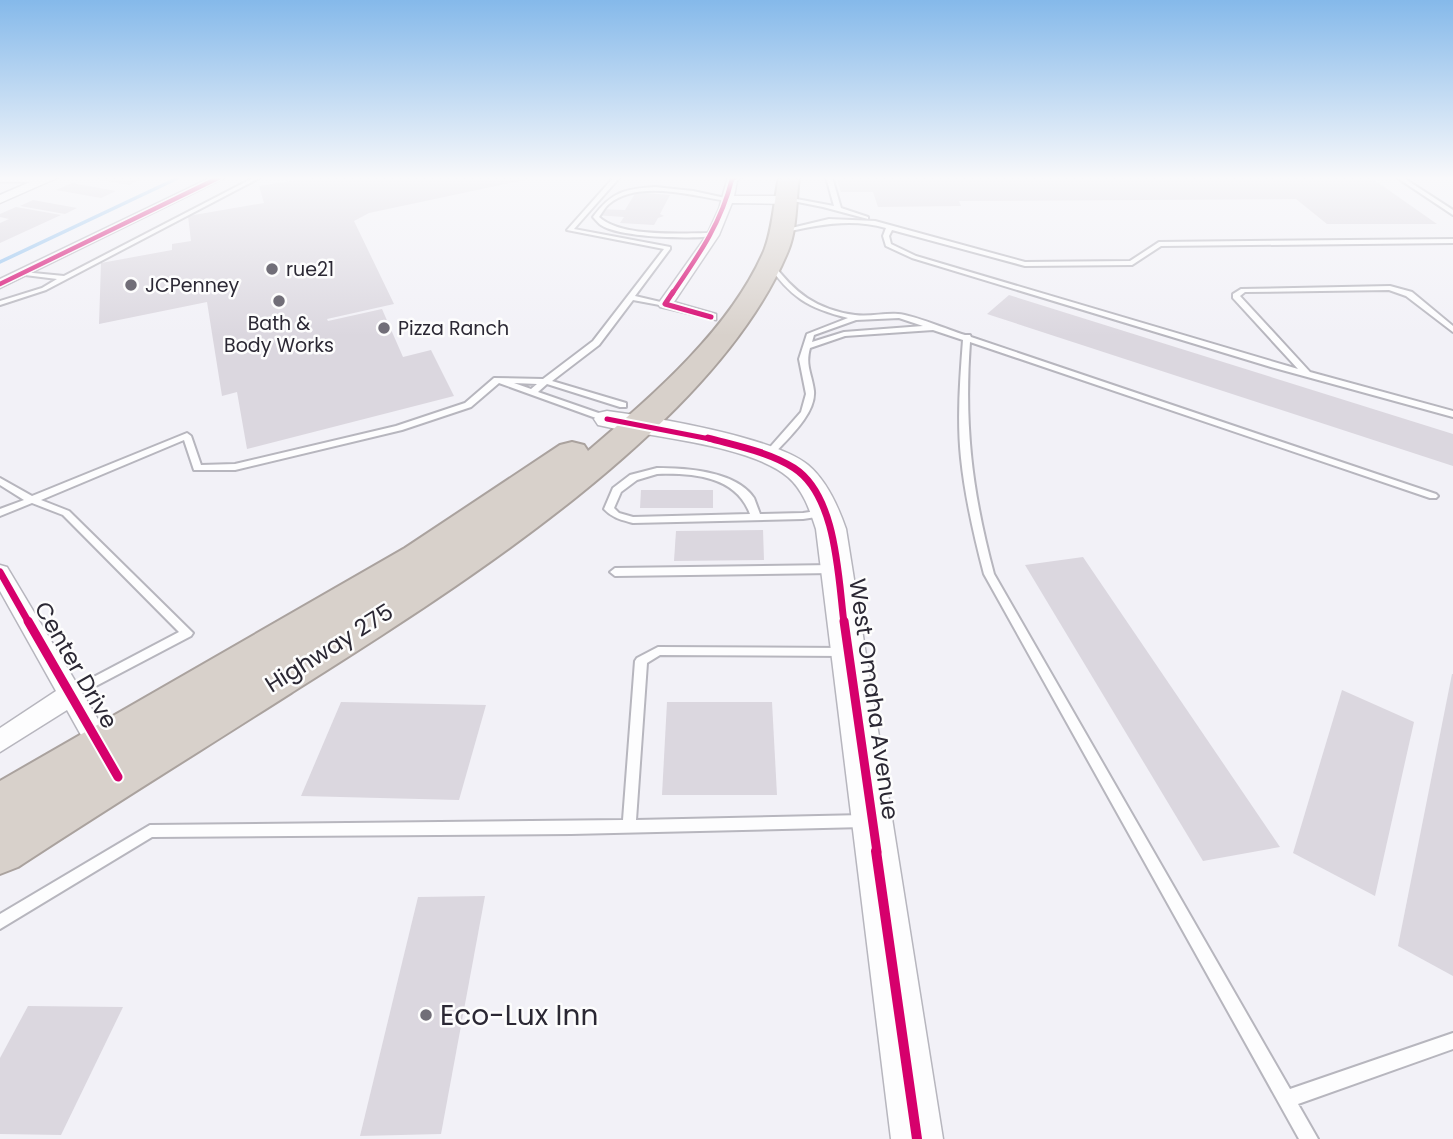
<svg xmlns="http://www.w3.org/2000/svg" width="1453" height="1139" font-family="Poppins,sans-serif">
<style>
.lines{fill:none;stroke-linecap:round;stroke-linejoin:round}
.stream{stroke:#91c1ee;stroke-width:3.5}
.building{fill:#dbd7df}
.lane-casing{stroke:#b7b6be;stroke-width:4}
.street-casing{stroke:#b7b6be;stroke-width:3}
.secondary-casing{stroke:#b7b6be;stroke-width:3}
.highway-casing{stroke:#aaa29e;stroke-width:4}
.lane{fill:#fdfdfe;fill-rule:evenodd}
.street{fill:#fdfdfe;fill-rule:evenodd}
.secondary{fill:#fdfdfe;fill-rule:evenodd}
.highway{fill:#d8d1cb;fill-rule:evenodd}
.cycleway-far4-casing{stroke:#fdfdfd;stroke-width:7}
.cycleway-far3-casing{stroke:#fdfdfd;stroke-width:9}
.cycleway-far2-casing{stroke:#fdfdfd;stroke-width:11}
.cycleway-far1-casing{stroke:#fdfdfd;stroke-width:13}
.cycleway-casing{stroke:#fdfdfd;stroke-width:15}
.cycleway-far4{stroke:#d6006c;stroke-width:4.5}
.cycleway-far3{stroke:#d6006c;stroke-width:5}
.cycleway-far2{stroke:#d6006c;stroke-width:7}
.cycleway-far1{stroke:#d6006c;stroke-width:9}
.cycleway{stroke:#d6006c;stroke-width:10}
.poi-dot{fill:#716e78;stroke:#fdfdfd;stroke-width:2.5}
.labels{text-anchor:middle;stroke-width:5;stroke-linejoin:round;paint-order:stroke}
.far-poi-label{font-size:19px;fill:#2b2834;stroke:#fdfdfd;text-anchor:start}
.street-label{font-size:23px;fill:#2b2834;stroke:#fdfdfd}
.near-poi-label{font-size:28px;fill:#2b2834;stroke:#fdfdfd;text-anchor:start}
</style>
<rect width="100%" height="100%" fill="#f2f1f7"/>
<g class="lines">
<path class="stream" d="M 0,262 L 180,177"/>
</g>
<g class="building">
<path d="M 83,177 L 134,177 L 144,178 L 129,185 Z"/>
<path d="M 316,177 L 526,177 L 529,179 L 369,213 L 354,221 L 394,304 L 327,319 L 328,321 L 382,309 L 403,357 L 431,350 L 454,396 L 247,449 L 237,392 L 222,396 L 207,302 L 99,324 L 101,263 L 172,250 L 172,244 L 191,241 L 188,216 L 264,203 L 259,186 Z"/>
<path d="M 836,177 L 1370,177 L 1437,224 L 1327,224 L 1296,199 L 959,201 L 961,206 L 878,207 L 873,192 L 841,192 Z"/>
<path d="M 72,183 L 116,191 L 101,198 L 56,190 Z"/>
<path d="M 636,192 L 670,195 L 660,214 L 664,216 L 658,218 L 654,225 L 620,223 L 624,217 L 594,215 L 599,209 L 625,210 Z"/>
<path d="M 33,200 L 77,208 L 65,214 L 20,206 Z"/>
<path d="M 16,207 L 61,215 L 0,243 L 0,223 L 9,219 L 0,217 L 0,214 Z"/>
<path d="M 1009,295 L 1453,434 L 1453,466 L 987,314 Z"/>
<path d="M 641,490 L 713,490 L 713,508 L 640,508 Z"/>
<path d="M 763,530 L 764,560 L 674,561 L 676,531 Z"/>
<path d="M 1083,557 L 1280,847 L 1203,861 L 1025,565 Z"/>
<path d="M 1452,674 L 1453,674 L 1453,976 L 1398,946 Z"/>
<path d="M 1342,690 L 1414,722 L 1375,896 L 1293,853 Z"/>
<path d="M 341,702 L 486,705 L 459,800 L 301,796 Z"/>
<path d="M 667,702 L 772,702 L 777,795 L 662,795 Z"/>
<path d="M 485,896 L 441,1134 L 360,1136 L 418,897 Z"/>
<path d="M 28,1006 L 123,1007 L 61,1135 L 0,1134 L 0,1058 Z"/>
</g>
<g class="lines">
<defs>
<g id="lane">
<path d="M 255,177 L 261,177 L 46,290 L 0,305 L 0,301 L 42,288 L 57,279 L 25,275 L 23,274 L 23,272 L 64,276 Z"/>
<path d="M 614,177 L 620,177 L 574,229 L 670,247 L 670,249 L 635,296 L 669,304 L 665,306 L 633,300 L 599,345 L 552,381 L 626,403 L 626,407 L 620,407 L 547,384 L 538,392 L 610,417 L 610,421 L 607,422 L 499,383 L 471,407 L 402,430 L 235,470 L 194,470 L 184,440 L 41,500 L 69,511 L 193,633 L 191,636 L 75,697 L 71,699 L 67,697 L 65,694 L 67,691 L 179,632 L 63,515 L 32,503 L 0,516 L 0,509 L 24,500 L 0,485 L 0,478 L 32,496 L 187,433 L 191,436 L 201,465 L 235,464 L 396,426 L 465,403 L 494,378 L 543,379 L 593,341 L 664,249 L 567,230 ZM 514,383 L 537,384 L 531,389 Z"/>
<path d="M 826,177 L 832,177 L 841,208 L 868,217 L 868,219 L 823,207 L 788,200 L 791,198 L 834,206 Z"/>
<path d="M 1396,177 L 1402,177 L 1453,210 L 1453,215 Z"/>
<path d="M 655,187 L 693,191 L 730,199 L 727,201 C 694,196 638,179 609,204 C 605,207 602,213 599,217 C 622,238 683,233 713,233 L 715,234 L 715,236 C 690,239 621,238 601,225 C 599,224 594,218 593,217 C 612,192 624,189 655,187 Z"/>
<path d="M 829,219 L 875,221 L 1025,262 L 1130,261 L 1159,242 L 1453,239 L 1453,243 L 1161,246 L 1132,265 L 1025,266 L 892,230 L 889,236 L 891,244 L 916,256 L 1298,369 L 1233,298 L 1233,294 L 1241,289 L 1390,286 L 1412,292 L 1453,326 L 1453,332 L 1406,296 L 1389,290 L 1245,292 L 1240,296 L 1310,372 L 1453,411 L 1453,417 L 1271,367 L 912,258 L 886,246 L 883,236 L 886,228 C 851,218 817,225 782,233 L 779,231 Z"/>
<path d="M 768,262 L 772,262 C 793,292 817,310 855,315 C 869,317 884,313 898,314 C 914,315 948,330 965,335 L 970,335 L 971,337 L 1436,494 L 1438,496 L 1436,498 L 1430,498 L 970,342 C 964,427 972,492 994,574 L 1290,1089 L 1453,1033 L 1453,1049 L 1298,1104 L 1318,1139 L 1299,1139 L 984,574 C 974,536 965,497 961,458 C 957,419 960,379 963,340 L 933,330 L 845,336 L 810,348 C 805,366 812,374 814,391 C 816,415 785,441 770,458 L 764,458 L 762,456 L 764,454 L 801,412 L 806,394 L 799,359 L 807,334 L 848,318 C 808,308 790,297 767,263 ZM 899,318 L 923,326 L 844,332 L 812,342 L 814,335 L 856,320 Z"/>
<path d="M 657,468 C 686,468 736,471 754,498 C 756,503 758,509 760,514 L 803,513 L 823,510 L 828,513 L 823,516 L 803,519 L 633,523 C 622,520 612,518 604,509 L 613,488 L 630,475 ZM 657,474 C 693,473 736,476 750,514 L 633,517 L 619,513 L 614,508 L 621,492 L 637,480 Z"/>
<path d="M 833,565 L 838,569 L 833,573 L 615,576 L 610,572 L 615,568 Z"/>
<path d="M 658,647 L 845,648 L 849,649 L 851,652 L 849,655 L 845,656 L 660,655 L 647,663 L 636,820 L 864,815 L 869,817 L 871,821 L 869,825 L 864,827 L 571,834 L 152,837 L 0,929 L 0,914 L 150,825 L 623,820 L 635,661 L 637,658 Z"/>
</g>
<g id="street">
<path d="M 0,177 L 59,177 L 0,203 L 0,195 L 30,182 L 0,182 Z"/>
<path d="M 212,177 L 226,177 L 0,288 L 0,279 Z"/>
<path d="M 728,177 L 742,177 L 737,181 L 734,196 L 791,196 L 797,200 L 791,204 L 732,203 L 719,235 L 674,302 L 716,314 L 716,320 L 660,307 L 658,304 L 707,235 L 719,209 Z"/>
<path d="M 0,565 L 7,567 L 114,746 L 118,754 L 114,762 L 105,765 L 96,762 L 67,710 L 0,752 L 0,728 L 56,691 L 0,591 Z"/>
</g>
<path id="secondary" d="M 607,411 C 653,417 774,437 808,465 C 827,481 838,506 846,529 L 943,1139 L 891,1139 L 816,529 C 810,511 804,491 788,477 C 749,444 648,437 598,425 L 594,419 L 598,413 Z"/>
<path id="highway" d="M 779,177 L 799,177 C 796,200 797,230 788,251 C 715,428 449,593 291,693 C 200,751 108,808 18,867 L 0,874 L 0,781 L 405,548 L 560,445 L 572,442 L 584,445 L 588,451 C 652,396 730,330 764,251 C 773,229 774,200 779,177 Z"/>
</defs>
<use href="#lane" class="lane-casing"/>
<use href="#street" class="street-casing"/>
<use href="#secondary" class="secondary-casing"/>
<use href="#highway" class="highway-casing"/>
<use href="#lane" class="lane"/>
<use href="#street" class="street"/>
<use href="#secondary" class="secondary"/>
<use href="#highway" class="highway"/>
<defs>
<g id="cycleway-far4">
<path d="M 0,284 L 220,177"/>
<path d="M 672,294 C 698,256 721,224 732,179 L 736,177"/>
</g>
<g id="cycleway-far3">
<path d="M 673,292 L 665,304 L 711,317"/>
<path d="M 607,419 L 715,440"/>
</g>
<g id="cycleway-far2">
<path d="M 708,438 C 737,446 769,452 794,468 C 837,496 838,577 844,623"/>
<path d="M 0,572 L 29,623"/>
</g>
<g id="cycleway-far1">
<path d="M 28,621 L 118,777"/>
<path d="M 844,621 L 877,852"/>
</g>
<path id="cycleway" d="M 876,851 L 917,1139"/>
</defs>
<use href="#cycleway-far4" class="cycleway-far4-casing"/>
<use href="#cycleway-far3" class="cycleway-far3-casing"/>
<use href="#cycleway-far2" class="cycleway-far2-casing"/>
<use href="#cycleway-far1" class="cycleway-far1-casing"/>
<use href="#cycleway" class="cycleway-casing"/>
<use href="#cycleway-far4" class="cycleway-far4"/>
<use href="#cycleway-far3" class="cycleway-far3"/>
<use href="#cycleway-far2" class="cycleway-far2"/>
<use href="#cycleway-far1" class="cycleway-far1"/>
<use href="#cycleway" class="cycleway"/>
</g>
<linearGradient id="sky" x2="0" y2="1"><stop stop-color="#85b9ea"/><stop offset="0.53" stop-color="#f9f9fb"/><stop offset="1" stop-color="#f9f9fb" stop-opacity="0"/></linearGradient>
<rect width="1453" height="336" fill="url(#sky)"/>
<g class="poi-dot">
<circle cx="272" cy="269" r="7"/>
<circle cx="131" cy="285" r="7"/>
<circle cx="279" cy="301" r="7"/>
<circle cx="384" cy="328" r="7"/>
<circle cx="426" cy="1015" r="7"/>
</g>
<g class="labels">
<g class="far-poi-label">
<text x="286" y="276">rue21</text>
<text x="145" y="292">JCPenney</text>
<text x="279" y="330" text-anchor="middle">Bath &amp;<tspan x="279" dy="22">Body Works</tspan></text>
<text x="398" y="335">Pizza Ranch</text>
</g>
<g class="street-label">
<text transform="translate(329 648) rotate(-32)" y="8">Highway 275</text>
<text transform="translate(76 665) rotate(60)" y="8">Center Drive</text>
<text transform="translate(874 699) rotate(82)" y="8">West Omaha Avenue</text>
</g>
<g class="near-poi-label">
<text x="440" y="1025">Eco-Lux Inn</text>
</g>
</g>
</svg>
